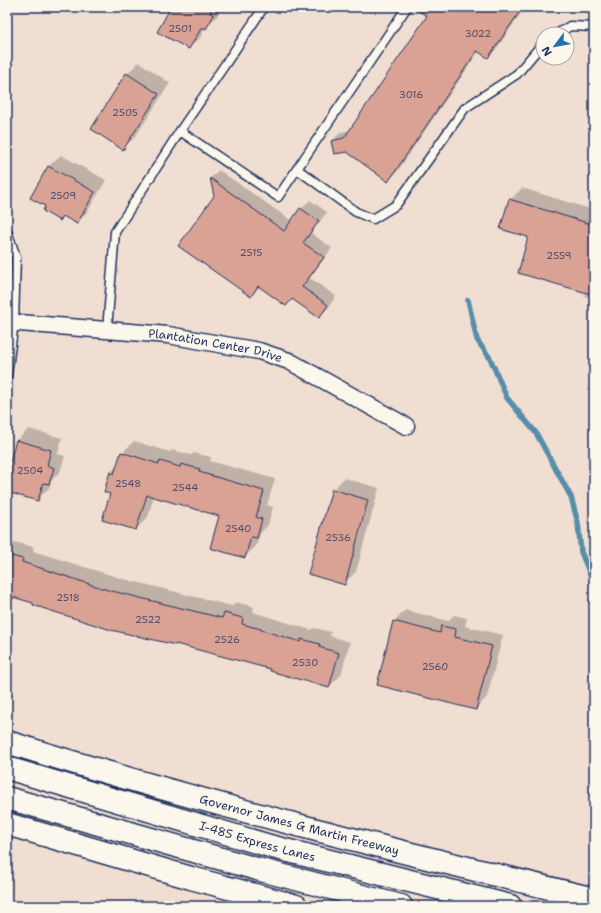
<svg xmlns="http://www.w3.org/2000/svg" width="601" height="913" font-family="'Shantell Sans',sans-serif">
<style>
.shadow{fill:#0003}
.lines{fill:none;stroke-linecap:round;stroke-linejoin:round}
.stream{stroke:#568da9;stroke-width:5.5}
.building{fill:#daa294;stroke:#1b2f5e}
.lane-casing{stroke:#1b2f5e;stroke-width:11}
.street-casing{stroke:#1b2f5e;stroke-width:19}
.highway-casing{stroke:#1b2f5e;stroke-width:25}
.lane{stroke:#fbf7ec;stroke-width:8}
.street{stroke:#fbf7ec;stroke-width:16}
.highway{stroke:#fbf7ec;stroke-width:22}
.labels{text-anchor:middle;stroke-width:3.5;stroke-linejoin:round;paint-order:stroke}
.number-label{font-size:10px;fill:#4b4c6c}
.street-label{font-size:12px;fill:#1b2f5e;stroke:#fbf7ec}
</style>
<rect width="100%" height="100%" fill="#f1ded2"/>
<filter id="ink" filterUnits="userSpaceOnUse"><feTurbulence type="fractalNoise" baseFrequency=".025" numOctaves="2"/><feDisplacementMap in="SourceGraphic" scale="8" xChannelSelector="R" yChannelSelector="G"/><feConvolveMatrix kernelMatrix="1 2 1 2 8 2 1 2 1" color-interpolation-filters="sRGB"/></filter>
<g filter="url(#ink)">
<g class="shadow">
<path d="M 171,7 L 222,7 L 217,16 L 205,28 L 201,37 L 189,48 Z"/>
<path d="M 429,7 L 525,7 L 497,48 L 488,57 L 479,51 L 397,172 L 388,181 L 332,141 L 341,132 L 351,130 L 428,16 Z"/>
<path d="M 139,62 L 170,83 L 135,137 L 123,148 L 127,74 Z"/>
<path d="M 61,155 L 106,180 L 88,211 L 77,223 L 64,215 L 60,220 L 47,206 L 31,197 L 49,166 Z"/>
<path d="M 219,170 L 292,221 L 301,209 L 310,200 L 327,212 L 311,233 L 332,248 L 310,278 L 336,296 L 328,308 L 319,317 L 293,298 L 286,305 L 260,286 L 250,296 L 215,196 L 211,178 Z"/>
<path d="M 522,188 L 594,210 L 594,299 L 584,296 L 585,292 L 530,237 L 510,200 Z"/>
<path d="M 29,429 L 62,438 L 58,454 L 65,456 L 60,472 L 52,480 L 49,488 L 38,499 L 7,490 L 7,475 L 17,440 Z"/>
<path d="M 134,441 L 170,452 L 172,450 L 191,455 L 194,453 L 211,457 L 210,461 L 275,479 L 267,505 L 273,507 L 268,525 L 260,534 L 256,546 L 245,557 L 221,515 L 154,496 L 148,517 L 136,529 L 111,493 L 110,473 L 118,465 L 122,453 Z"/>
<path d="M 344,478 L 379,488 L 356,572 L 344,583 L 333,490 Z"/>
<path d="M 15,542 L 34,547 L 33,551 L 120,578 L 232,606 L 236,602 L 254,607 L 253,612 L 311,630 L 314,628 L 331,632 L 330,636 L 350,642 L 341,675 L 329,687 L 272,668 L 177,643 L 176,644 L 7,595 L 7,543 L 13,544 Z"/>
<path d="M 405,610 L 448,621 L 454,615 L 467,618 L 465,626 L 503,635 L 487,697 L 476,709 L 394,622 Z"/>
</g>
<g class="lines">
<path class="stream" d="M 468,300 L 477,340 L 490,358 L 507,398 L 536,433 L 571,497 L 578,523 L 581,552 L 594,584"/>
</g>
<g class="building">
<path d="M 171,7 L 213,7 L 210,13 L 214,15 L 206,29 L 202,27 L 189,49 L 157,32 Z"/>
<path d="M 412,7 L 523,7 L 488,58 L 477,51 L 388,182 L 347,152 L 334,154 L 331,141 L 344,138 L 427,16 Z"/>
<path d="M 126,73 L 159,94 L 123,150 L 91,129 Z"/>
<path d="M 48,166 L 95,192 L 77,224 L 63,216 L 60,221 L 43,211 L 45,206 L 30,198 Z"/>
<path d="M 210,178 L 284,231 L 300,208 L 319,221 L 303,243 L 324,257 L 302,287 L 328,305 L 319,318 L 292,299 L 286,306 L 258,286 L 251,297 L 178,246 L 214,196 Z"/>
<path d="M 509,199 L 594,225 L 594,295 L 518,273 L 528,237 L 500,229 Z"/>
<path d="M 16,440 L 51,450 L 47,465 L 54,468 L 49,484 L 43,483 L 38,501 L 7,492 L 7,472 Z"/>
<path d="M 121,452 L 159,464 L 160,461 L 180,467 L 181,464 L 200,469 L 199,472 L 264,491 L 256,517 L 262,519 L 257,538 L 251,537 L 245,558 L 210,548 L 219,516 L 147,495 L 136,530 L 102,520 L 110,494 L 104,492 L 110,472 L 114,474 Z"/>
<path d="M 332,489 L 368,500 L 345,585 L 308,574 Z"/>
<path d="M 7,555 L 23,559 L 22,562 L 108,590 L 222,618 L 224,613 L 243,618 L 242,624 L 261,629 L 261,630 L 301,642 L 301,639 L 320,644 L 319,647 L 339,653 L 329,688 L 270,671 L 270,669 L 176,644 L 176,645 L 111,630 L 33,605 L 33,603 L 13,597 L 13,600 L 7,600 Z"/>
<path d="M 393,621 L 440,633 L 441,626 L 456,629 L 455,637 L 492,646 L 476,710 L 377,685 Z"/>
</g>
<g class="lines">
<defs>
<g id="lane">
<path d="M 264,7 L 180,131 L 278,197 L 407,7"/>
<path d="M 557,34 L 570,26 L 594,27"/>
<path d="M 297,169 L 356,212 L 373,219 L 396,205 L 465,108 L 517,74 L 543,43"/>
<path d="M 7,231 L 16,257 L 14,322 L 7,375"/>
<path d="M 107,330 L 115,232 L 180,131"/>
</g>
<g id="street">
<path id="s1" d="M 7,322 L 168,335 L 259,351 L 289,361 L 406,426"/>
</g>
<g id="highway">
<path id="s2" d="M 7,742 C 200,803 397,851 594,899"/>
<path id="s3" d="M 7,768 L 273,847 L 510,906"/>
<path d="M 7,798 L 257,869 L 401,906"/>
<path d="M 7,824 L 191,878 L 296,906"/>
</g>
</defs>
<use href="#lane" class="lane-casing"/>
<use href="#street" class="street-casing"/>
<use href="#highway" class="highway-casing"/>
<use href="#lane" class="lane"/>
<use href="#street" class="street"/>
<use href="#highway" class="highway"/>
</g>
</g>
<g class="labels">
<g class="number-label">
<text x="180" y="32">2501</text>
<text x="478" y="37">3022</text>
<text x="411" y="98">3016</text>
<text x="125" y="116">2505</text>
<text x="63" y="199">2509</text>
<text x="251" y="256">2515</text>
<text x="559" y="259">2559</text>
<text x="30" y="474">2504</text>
<text x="128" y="487">2548</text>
<text x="185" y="491">2544</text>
<text x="238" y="532">2540</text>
<text x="338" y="541">2536</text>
<text x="68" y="601">2518</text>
<text x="148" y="623">2522</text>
<text x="227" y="643">2526</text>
<text x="305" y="666">2530</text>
<text x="435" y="670">2560</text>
</g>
<g class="street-label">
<text dy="4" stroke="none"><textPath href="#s1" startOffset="210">Plantation Center Drive</textPath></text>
<text dy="4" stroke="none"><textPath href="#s2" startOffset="304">Governor James G Martin Freeway</textPath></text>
<text dy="4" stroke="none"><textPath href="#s3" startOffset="261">I-485 Express Lanes</textPath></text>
</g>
</g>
<rect width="601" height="913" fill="none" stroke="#fbf7ec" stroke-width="24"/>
<rect x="12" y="12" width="577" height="889" fill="none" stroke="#1b2f5e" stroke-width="1.5" filter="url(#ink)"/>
<g transform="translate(555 46) rotate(238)"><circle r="19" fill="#fbf7ec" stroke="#a1a7b3"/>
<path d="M0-3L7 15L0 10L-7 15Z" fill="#1f6fb2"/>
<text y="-6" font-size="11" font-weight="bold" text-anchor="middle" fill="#1b2f5e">N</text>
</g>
</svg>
